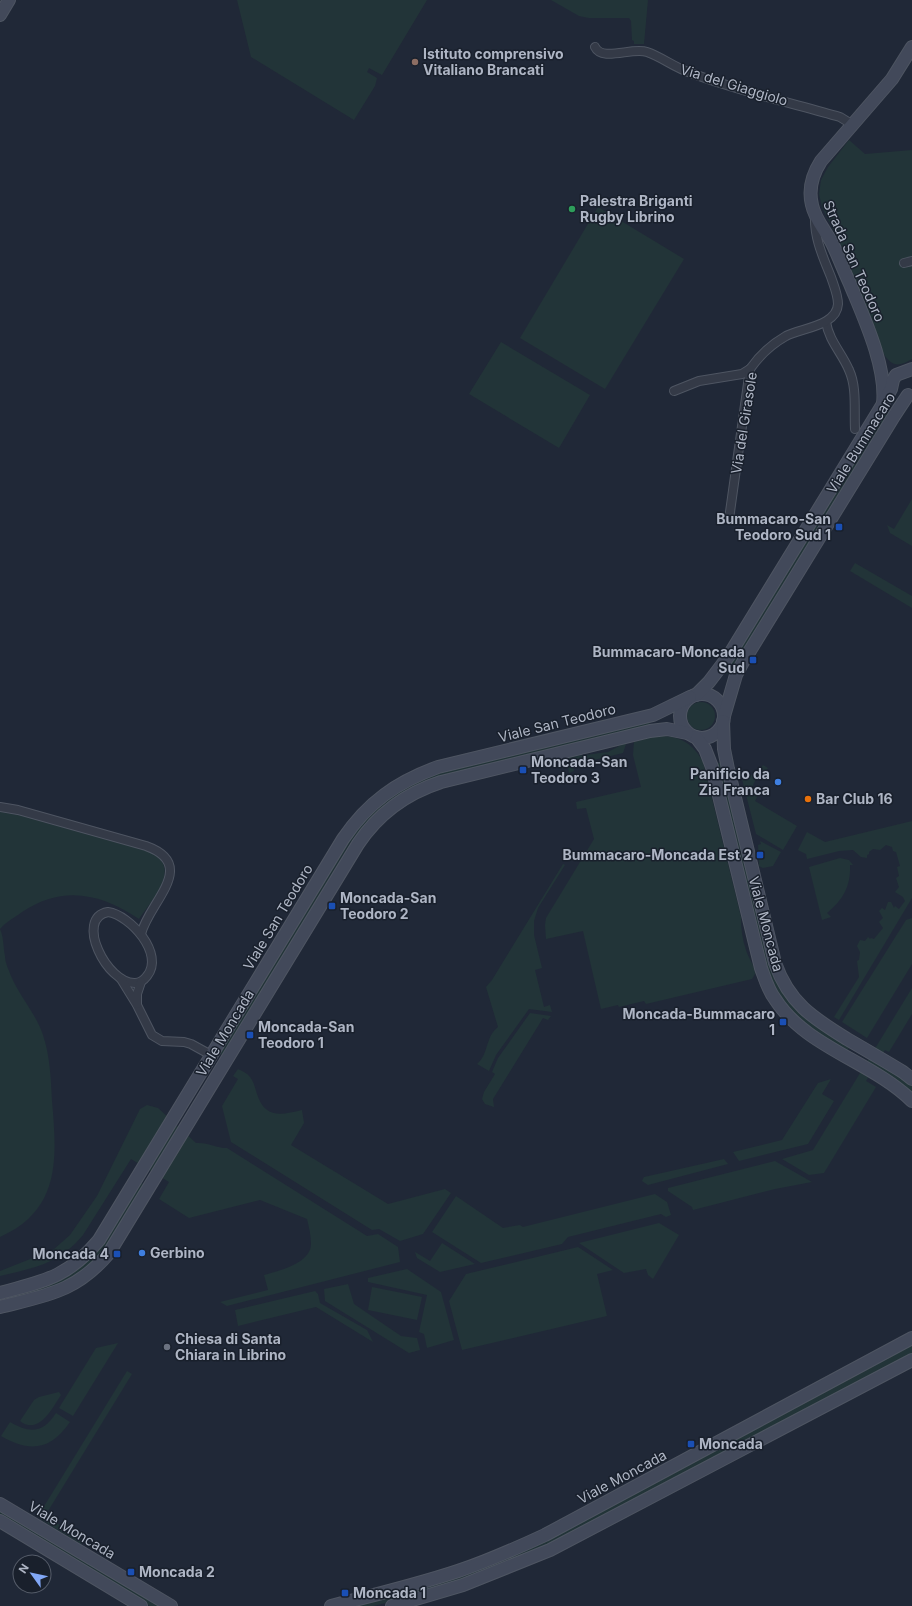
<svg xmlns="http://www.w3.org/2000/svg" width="912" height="1606" font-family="Inter,sans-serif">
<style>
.green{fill:#223438}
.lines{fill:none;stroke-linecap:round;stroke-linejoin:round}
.street-casing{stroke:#4e5562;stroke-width:10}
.secondary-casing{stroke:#4e5562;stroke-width:14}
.street{stroke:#343a47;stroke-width:8}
.secondary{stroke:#42495a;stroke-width:12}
.education-dot{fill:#8d6e63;stroke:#19202c;stroke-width:1.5}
.leisure-dot{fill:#2e9e5b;stroke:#19202c;stroke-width:1.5}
.transit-dot{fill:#1a4fb4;stroke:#19202c;stroke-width:1.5}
.shop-dot{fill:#3f7fe0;stroke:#19202c;stroke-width:1.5}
.food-dot{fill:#e8710a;stroke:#19202c;stroke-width:1.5}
.worship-dot{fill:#6b7280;stroke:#19202c;stroke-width:1.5}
.labels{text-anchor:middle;stroke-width:3;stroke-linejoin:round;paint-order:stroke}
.poi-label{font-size:14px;font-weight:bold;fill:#aeb5c4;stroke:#19202c;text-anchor:start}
.street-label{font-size:14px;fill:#aeb5c4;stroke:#19202c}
</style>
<rect width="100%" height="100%" fill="#202837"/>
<g class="green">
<path d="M 237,0 L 427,0 L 382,75 L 369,68 L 367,72 L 377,78 L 375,86 L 354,120 L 251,57 Z"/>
<path d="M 551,0 L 648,0 L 644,44 L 634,44 L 634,41 L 632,40 L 631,21 L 629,18 L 589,18 L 579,16 Z"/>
<path d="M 849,140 L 865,154 L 912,150 L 912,359 C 899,367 892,367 883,353 L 846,256 L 822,207 L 819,194 L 821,180 L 828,167 Z"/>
<path d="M 598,207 L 684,259 L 605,389 L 520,338 Z"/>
<path d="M 501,342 L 590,395 L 559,448 L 469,394 Z"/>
<path d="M 885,411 L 888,412 L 888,415 L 731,673 L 726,674 L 726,669 Z"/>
<path d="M 912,499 L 912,546 L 890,533 L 887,525 L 894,529 Z"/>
<path d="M 855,563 L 912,596 L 912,608 L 850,571 Z"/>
<circle cx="701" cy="716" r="14"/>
<path d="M 649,721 L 650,723 L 648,726 L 437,777 C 398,792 375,810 350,843 L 223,1055 L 219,1054 L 219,1053 L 347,841 L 367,816 L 406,786 L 443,770 Z"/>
<path d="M 657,736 C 679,735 693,743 703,762 L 741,917 C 741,928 742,939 746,950 C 748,958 755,965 755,974 L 752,979 L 646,1004 L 644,1001 L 619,1007 L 618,1005 L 601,1009 L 583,931 L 546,939 L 545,925 L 546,918 L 594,839 L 586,808 L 577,809 L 576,802 L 641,787 L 633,755 L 634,742 Z"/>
<path d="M 623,744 L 626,744 L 623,753 L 573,765 L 574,771 L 569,773 L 567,762 L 570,757 L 608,752 Z"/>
<path d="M 718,763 L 721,763 L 770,960 L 795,1008 L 814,1024 L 850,1046 L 847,1052 C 823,1037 796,1023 780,998 C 775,990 771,981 767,972 L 717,764 Z"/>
<path d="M 763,765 L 768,768 L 761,779 L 757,777 L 751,789 L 759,794 L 755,801 L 797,826 L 783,850 L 756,834 L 742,779 L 756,773 Z"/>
<path d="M 0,812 L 18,815 L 150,852 C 183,867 152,900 139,919 C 100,893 63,885 22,912 C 14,918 7,921 0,929 C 4,938 3,947 5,956 C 5,963 9,970 11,976 C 20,997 36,1014 43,1035 C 50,1056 51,1079 52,1101 C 57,1158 61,1210 0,1237 Z"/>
<path d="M 912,821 L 912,898 L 839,1020 L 834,1017 L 859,977 L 857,961 L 859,960 L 860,952 L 857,946 L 860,940 L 865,941 L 868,937 L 870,939 L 871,938 L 874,939 L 883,928 L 879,922 L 883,918 L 879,911 L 882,908 L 885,910 L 888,902 L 891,902 L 894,908 L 895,906 L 899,909 L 905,901 L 903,897 L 895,892 L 899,887 L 896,878 L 899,876 L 897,867 L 900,866 L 896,852 L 893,851 L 892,847 L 886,845 L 880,850 L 873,849 L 869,852 L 869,854 L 867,855 L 867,858 L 861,857 L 853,850 L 839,851 L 807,859 L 806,854 L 798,850 L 807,832 L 825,842 Z"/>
<path d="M 760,841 L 781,852 L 773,866 L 763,868 L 759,866 L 758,845 L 761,844 Z"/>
<path d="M 840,858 L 849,860 L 853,865 L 850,865 C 851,886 843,900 827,913 L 831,917 L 822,920 L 809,867 Z"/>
<path d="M 563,864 L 565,865 L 538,908 L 534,921 L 534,935 L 542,968 L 535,970 L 544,1007 L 550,1005 L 552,1012 L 529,1009 L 496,1055 L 489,1071 L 477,1064 C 489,1054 485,1037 498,1027 L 486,987 L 492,980 Z"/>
<path d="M 912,918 L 912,964 L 867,1038 L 842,1022 L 906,920 Z"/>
<path d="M 912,988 L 912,1014 L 889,1052 L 885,1050 L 877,1063 L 909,1083 L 912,1086 L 912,1094 L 874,1068 L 866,1081 L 876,1087 L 824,1173 L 809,1175 L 782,1159 L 813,1150 Z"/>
<path d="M 530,1013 L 551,1016 L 548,1020 L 543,1018 L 493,1099 L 494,1107 L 485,1104 L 482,1099 L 484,1092 L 495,1074 L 492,1072 L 498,1058 Z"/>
<path d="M 238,1069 C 242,1071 247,1073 250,1077 C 254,1082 255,1088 257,1094 C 265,1119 281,1115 302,1110 L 304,1123 L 291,1145 L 388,1204 L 445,1189 L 451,1193 L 423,1234 L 400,1241 L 379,1229 L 372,1230 L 231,1142 L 222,1106 L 238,1079 L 233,1076 Z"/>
<path d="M 831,1079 L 822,1094 L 834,1101 L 808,1144 L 739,1161 L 733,1152 L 782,1140 L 818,1083 Z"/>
<path d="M 147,1105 L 158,1108 L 196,1143 C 207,1142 216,1148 227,1148 L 367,1236 L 378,1234 L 398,1247 L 400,1262 L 227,1306 L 220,1302 L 268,1290 L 264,1275 C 279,1271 311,1263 311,1244 C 311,1236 309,1227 307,1219 L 260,1200 L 189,1218 L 159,1199 L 169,1182 L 131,1159 L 83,1235 C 59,1264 34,1268 0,1276 L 0,1271 L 53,1250 L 70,1235 L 97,1196 L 140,1109 Z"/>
<path d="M 724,1159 L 728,1164 L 648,1185 L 642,1181 L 644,1177 Z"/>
<path d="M 775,1161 L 812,1182 L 775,1189 L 693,1210 L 692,1207 L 668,1191 L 668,1188 Z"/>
<path d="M 141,1182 L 144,1185 L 143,1186 L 106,1247 L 86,1269 L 59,1286 L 0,1303 L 0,1298 C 39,1288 63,1285 92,1256 Z"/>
<path d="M 655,1194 L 667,1202 L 671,1215 L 666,1217 L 661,1214 L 568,1237 L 562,1244 L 481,1263 L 432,1232 L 456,1196 L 503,1228 L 520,1225 L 523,1227 Z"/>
<path d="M 659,1223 L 679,1235 L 653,1279 L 648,1275 L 646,1269 L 624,1273 L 579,1243 Z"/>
<path d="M 442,1243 L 475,1264 L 440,1272 L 417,1258 L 415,1252 L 430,1261 Z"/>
<path d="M 578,1247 L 613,1270 L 597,1274 L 607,1316 L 462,1350 L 449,1301 L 466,1274 Z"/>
<path d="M 407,1269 L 441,1292 L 454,1340 L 427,1348 L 424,1334 L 419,1332 L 427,1295 L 368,1282 L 368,1278 Z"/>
<path d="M 348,1284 L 354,1304 L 401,1336 L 417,1338 L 420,1350 L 409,1353 L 325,1301 L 324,1289 Z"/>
<path d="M 372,1287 L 422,1297 L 417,1320 L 368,1310 Z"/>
<path d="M 315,1291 L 318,1294 L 320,1303 L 367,1330 L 373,1342 L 316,1307 L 238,1326 L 235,1310 Z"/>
<path d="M 118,1343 L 73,1416 L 59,1408 L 96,1348 Z"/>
<path d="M 912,1343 L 912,1353 L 588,1525 L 538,1549 L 464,1579 L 403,1599 L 373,1606 L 350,1606 L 459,1575 Z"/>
<path d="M 127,1371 L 132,1374 L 45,1516 L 85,1541 L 81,1544 L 40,1519 L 38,1510 L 43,1508 Z"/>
<path d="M 59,1392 L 61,1395 C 53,1407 39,1436 20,1421 L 34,1400 L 39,1397 Z"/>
<path d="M 56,1413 L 70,1422 C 51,1450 30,1453 1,1436 L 10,1422 C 29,1433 43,1434 56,1413 Z"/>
<path d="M 0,1509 L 161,1606 L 150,1606 L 0,1516 Z"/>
</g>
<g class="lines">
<defs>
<g id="street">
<path d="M 595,47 C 602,62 632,47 647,52 C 662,57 675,68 691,73 C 739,91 791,103 840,117 L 853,125"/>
<path d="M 904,263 L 912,261"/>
<path d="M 826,322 C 829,341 842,353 849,370 C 857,387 854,410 855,429"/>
<path d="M 674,391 L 699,381 L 742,374 L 750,369"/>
<path d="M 729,519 L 750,369 C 759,356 772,344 786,336 C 801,328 837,326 838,304 C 838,295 834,286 831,277 C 823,257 814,238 815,216"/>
<path d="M 0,807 L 18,810 L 146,846 C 199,865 149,902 141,934"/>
<path d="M 108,912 C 130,915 165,954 147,976 C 144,980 140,983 135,983 C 107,984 74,918 108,912 Z"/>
<path d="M 121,979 L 137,1005 L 152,1035 L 162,1041 L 184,1042 L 191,1044 L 211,1055"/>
<path d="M 137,1004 L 137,994 L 141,982"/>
</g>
<g id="secondary">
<path d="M 0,15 L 9,0"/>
<path d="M 883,404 C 887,367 864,318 850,284 C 844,271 839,258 833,245 C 826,231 815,220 812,205 C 808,189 812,175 821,161 L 892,79 L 912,47"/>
<circle cx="702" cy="716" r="22"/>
<path d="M 696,695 L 709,682 L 728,657 L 883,404 L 891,389 L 893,380 L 896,375 L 912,369"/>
<path d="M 724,716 L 736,675 L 743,662 L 894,416 L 908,395"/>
<path d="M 723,721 L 724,749 L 728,769 L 775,963 C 789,1003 813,1018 847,1039 C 866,1050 885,1061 903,1072 L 912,1079"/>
<path d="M 696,737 L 705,749 L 712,767 L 761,968 C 765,979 768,990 775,999 C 805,1047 873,1062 912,1101"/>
<path d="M 0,1293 C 45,1281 68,1277 99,1240 L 343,839 C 368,802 397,782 438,767 L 653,715 L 690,697"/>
<path d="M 0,1307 C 47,1295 76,1292 109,1253 L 358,844 C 378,814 407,793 441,782 L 650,731 L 667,729 L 687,733"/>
<path d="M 0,1504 L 171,1606"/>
<path d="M 0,1521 L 141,1606"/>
<path d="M 331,1606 C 374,1595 416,1585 458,1571 C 488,1561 517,1548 545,1535 L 912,1338"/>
<path d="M 392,1606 L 463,1585 L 550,1550 L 912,1360"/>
</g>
</defs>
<use href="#street" class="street-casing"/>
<use href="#secondary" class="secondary-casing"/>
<use href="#street" class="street"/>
<use href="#secondary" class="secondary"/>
</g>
<circle class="education-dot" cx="415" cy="62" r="4"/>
<circle class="leisure-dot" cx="572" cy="209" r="4"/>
<g class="transit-dot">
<rect x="835" y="523" width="8" height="8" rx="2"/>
<rect x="749" y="656" width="8" height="8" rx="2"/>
<rect x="519" y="766" width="8" height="8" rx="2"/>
<rect x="756" y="851" width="8" height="8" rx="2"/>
<rect x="328" y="902" width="8" height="8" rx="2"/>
<rect x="779" y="1018" width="8" height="8" rx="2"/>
<rect x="246" y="1031" width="8" height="8" rx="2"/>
<rect x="113" y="1250" width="8" height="8" rx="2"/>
<rect x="687" y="1440" width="8" height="8" rx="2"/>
<rect x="127" y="1568" width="8" height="8" rx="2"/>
<rect x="341" y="1589" width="8" height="8" rx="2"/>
</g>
<g class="shop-dot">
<circle cx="778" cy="782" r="4"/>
<circle cx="142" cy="1253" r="4"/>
</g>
<circle class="food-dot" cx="808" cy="799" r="4"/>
<circle class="worship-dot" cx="167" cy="1347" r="4"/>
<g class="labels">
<g class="poi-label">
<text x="423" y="59">Istituto comprensivo<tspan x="423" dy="16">Vitaliano Brancati</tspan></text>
<text x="580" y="206">Palestra Briganti<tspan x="580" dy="16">Rugby Librino</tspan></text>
<text x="831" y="524" text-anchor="end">Bummacaro-San<tspan x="831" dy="16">Teodoro Sud 1</tspan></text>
<text x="745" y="657" text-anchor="end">Bummacaro-Moncada<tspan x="745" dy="16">Sud</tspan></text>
<text x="531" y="767">Moncada-San<tspan x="531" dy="16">Teodoro 3</tspan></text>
<text x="770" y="779" text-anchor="end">Panificio da<tspan x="770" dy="16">Zia Franca</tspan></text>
<text x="816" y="804">Bar Club 16</text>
<text x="752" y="860" text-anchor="end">Bummacaro-Moncada Est 2</text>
<text x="340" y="903">Moncada-San<tspan x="340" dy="16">Teodoro 2</tspan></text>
<text x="775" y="1019" text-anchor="end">Moncada-Bummacaro<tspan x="775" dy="16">1</tspan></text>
<text x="258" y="1032">Moncada-San<tspan x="258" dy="16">Teodoro 1</tspan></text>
<text x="150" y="1258">Gerbino</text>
<text x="109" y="1259" text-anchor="end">Moncada 4</text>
<text x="175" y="1344">Chiesa di Santa<tspan x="175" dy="16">Chiara in Librino</tspan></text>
<text x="699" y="1449">Moncada</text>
<text x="139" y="1577">Moncada 2</text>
<text x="353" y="1598">Moncada 1</text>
</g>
<g class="street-label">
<text transform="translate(734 85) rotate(17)" y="5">Via del Giaggiolo</text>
<text transform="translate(854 261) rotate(66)" y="5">Strada San Teodoro</text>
<text transform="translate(744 423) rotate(-81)" y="5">Via del Girasole</text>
<text transform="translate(861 443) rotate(-58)" y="5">Viale Bummacaro</text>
<text transform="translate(557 723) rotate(-14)" y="5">Viale San Teodoro</text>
<text transform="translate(278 917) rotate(-59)" y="5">Viale San Teodoro</text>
<text transform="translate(766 924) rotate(75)" y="5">Viale Moncada</text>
<text transform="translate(225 1033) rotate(-59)" y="5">Viale Moncada</text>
<text transform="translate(622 1477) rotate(-28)" y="5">Viale Moncada</text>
<text transform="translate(72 1530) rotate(31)" y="5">Viale Moncada</text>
</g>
</g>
<g transform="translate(32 1574) rotate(303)"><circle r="19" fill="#19202c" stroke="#555c69"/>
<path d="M0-3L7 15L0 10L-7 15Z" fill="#81a7f6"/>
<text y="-6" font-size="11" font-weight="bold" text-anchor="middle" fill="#aeb5c4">N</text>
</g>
</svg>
